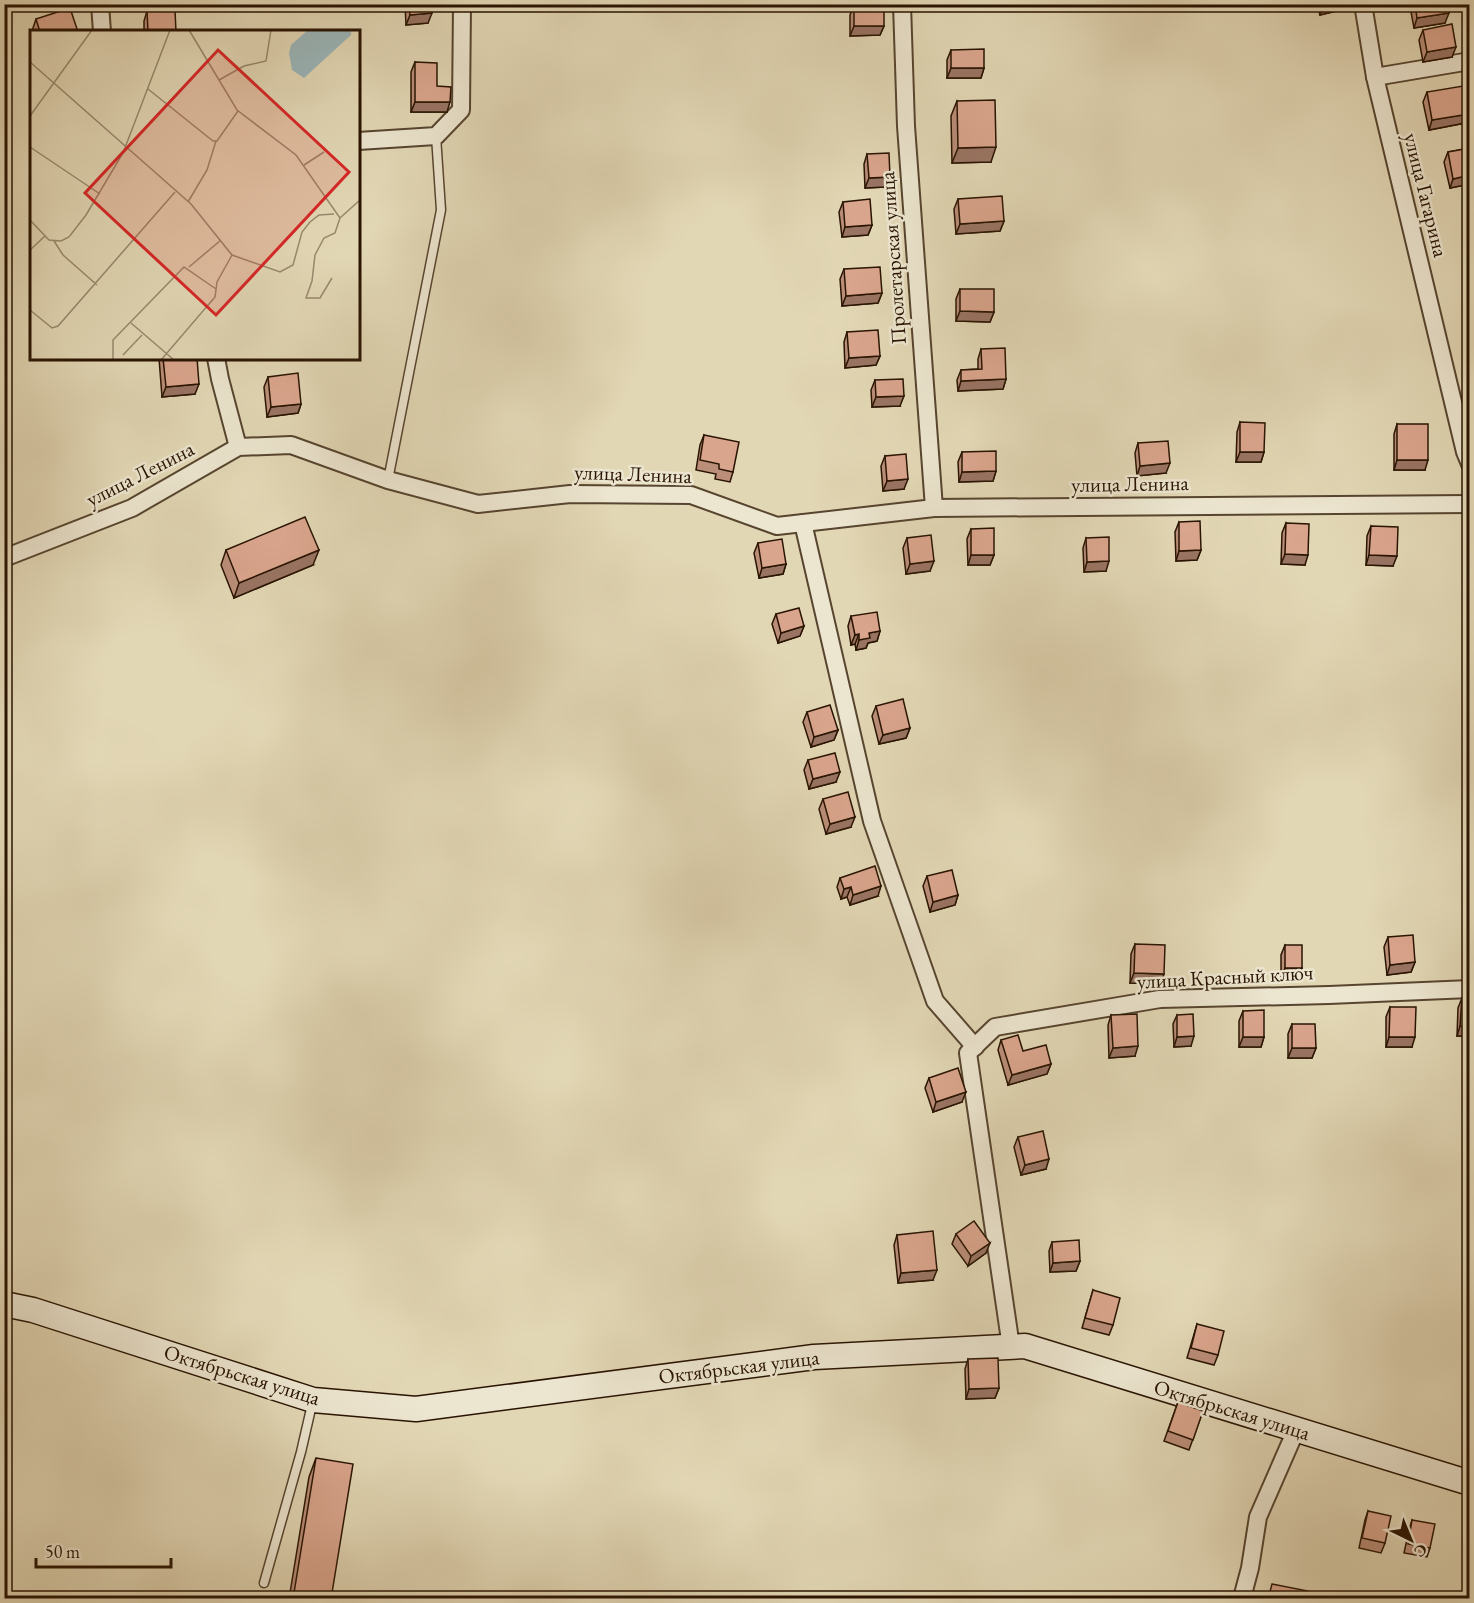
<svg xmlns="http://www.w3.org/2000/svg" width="1474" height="1603" font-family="'EB Garamond',serif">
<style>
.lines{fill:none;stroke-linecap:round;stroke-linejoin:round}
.lane-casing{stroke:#57452f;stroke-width:11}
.street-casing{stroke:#57452f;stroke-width:20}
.secondary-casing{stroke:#291402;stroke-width:27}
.lane{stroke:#ece5cf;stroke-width:8}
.street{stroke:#ece5cf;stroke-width:16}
.secondary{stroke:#ece5cf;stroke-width:24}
.wall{fill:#bb8e79;stroke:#291402;stroke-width:1.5}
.shaded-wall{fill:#997463;stroke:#291402;stroke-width:1.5}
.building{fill:#daa58d;stroke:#291402;stroke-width:1.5}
.labels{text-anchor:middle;stroke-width:5;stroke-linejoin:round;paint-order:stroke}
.street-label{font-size:21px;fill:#291402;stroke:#ece5cf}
.inset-road{fill:none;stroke:#98896d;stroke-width:1.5}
.view{fill:#d62828;fill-opacity:0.15;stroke:#d62828;stroke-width:3}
.inset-edge{fill:none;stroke:#291402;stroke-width:3}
</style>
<rect width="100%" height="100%" fill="#e2d7b5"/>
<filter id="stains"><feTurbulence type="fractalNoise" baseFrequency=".00333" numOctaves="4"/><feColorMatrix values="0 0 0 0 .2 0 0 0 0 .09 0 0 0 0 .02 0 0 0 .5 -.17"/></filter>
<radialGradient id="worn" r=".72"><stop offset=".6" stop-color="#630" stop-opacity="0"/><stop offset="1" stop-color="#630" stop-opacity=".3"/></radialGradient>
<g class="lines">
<defs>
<g id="lane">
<path d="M 388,480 L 441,210 L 436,136"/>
<path d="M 264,1583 L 301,1452 L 313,1400"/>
</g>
<g id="street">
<path d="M 100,4 L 102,32"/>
<path d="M 902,4 L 906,126 L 934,508"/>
<path d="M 1363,4 L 1375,77 L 1465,452 L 1470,464"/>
<path d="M 1375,77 L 1470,61"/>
<path d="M 358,141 L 436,136 L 461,110 L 462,4"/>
<path d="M 216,358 L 220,379 L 238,447"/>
<path d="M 803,523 L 872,821 L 935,1001 L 975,1047"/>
<path d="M 4,558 L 132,508 L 238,447 L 291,445 L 388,480 L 478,504 L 570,494 L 691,495 L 777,526 L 934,508 L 1470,504"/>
<path d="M 1011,1347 L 968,1053 L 995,1027 L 1160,999 L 1329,995 L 1470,989"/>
<path d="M 1242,1598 L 1250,1568 L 1258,1517 L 1296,1430"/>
</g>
<path id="secondary" d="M 4,1304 L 33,1310 L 313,1400 L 416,1409 L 814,1357 L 1025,1346 L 1470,1483"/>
</defs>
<use href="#lane" class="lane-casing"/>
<use href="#street" class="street-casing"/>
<use href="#secondary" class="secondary-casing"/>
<use href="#lane" class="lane"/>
<use href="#street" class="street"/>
<use href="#secondary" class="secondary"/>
</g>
<g class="wall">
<path d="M 405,4 L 431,4 L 428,23 L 406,25 Z"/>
<path d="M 1317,4 L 1346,4 L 1345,9 L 1320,15 Z"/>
<path d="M 1414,4 L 1447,4 L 1445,23 L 1414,28 L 1411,12 Z"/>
<path d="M 854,5 L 884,26 L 880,35 L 850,36 L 850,15 Z"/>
<path d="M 147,11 L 176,32 L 144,32 L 144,21 Z"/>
<path d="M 36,19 L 78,32 L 32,32 L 32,37 L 31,34 Z"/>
<path d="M 1423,30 L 1452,57 L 1423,62 L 1419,40 Z"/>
<path d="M 951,50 L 984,68 L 981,78 L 947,78 L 947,60 Z"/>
<path d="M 415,62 L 437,86 L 447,112 L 411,112 L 411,72 Z"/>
<path d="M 1427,92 L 1469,114 L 1465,123 L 1429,130 L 1423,102 Z"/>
<path d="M 957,101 L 991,162 L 952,163 L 951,116 Z"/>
<path d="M 1470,148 L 1470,184 L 1450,188 L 1444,162 L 1448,152 Z"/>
<path d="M 867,154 L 890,177 L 886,187 L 865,188 L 864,164 Z"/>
<path d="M 958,199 L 1004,221 L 1000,231 L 956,234 L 954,209 Z"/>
<path d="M 843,202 L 872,225 L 868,235 L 842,237 L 839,212 Z"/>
<path d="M 844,269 L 882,293 L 878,303 L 842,306 L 840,279 Z"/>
<path d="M 960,289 L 994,312 L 990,322 L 956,321 L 956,299 Z"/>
<path d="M 847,332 L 880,356 L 876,365 L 845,368 L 844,342 Z"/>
<path d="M 981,349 L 1006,379 L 1003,389 L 958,391 L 957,380 L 961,370 L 978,369 L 978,359 Z"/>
<path d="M 159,358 L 197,358 L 195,394 L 162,397 Z"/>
<path d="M 268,377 L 301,404 L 298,413 L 267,417 L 264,387 Z"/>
<path d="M 875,380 L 900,406 L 872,407 L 871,390 Z"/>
<path d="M 1240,422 L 1264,452 L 1261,462 L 1236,462 L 1237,432 Z"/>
<path d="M 1397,424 L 1425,470 L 1394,470 L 1394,434 Z"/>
<path d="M 704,435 L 733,472 L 730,482 L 715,479 L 716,474 L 696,470 L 700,445 Z"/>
<path d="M 1138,443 L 1166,473 L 1137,476 L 1135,453 Z"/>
<path d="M 962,452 L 996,471 L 993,481 L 959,482 L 958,462 Z"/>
<path d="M 885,456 L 904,489 L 883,491 L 881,466 Z"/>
<path d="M 1179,522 L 1201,550 L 1197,560 L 1176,561 L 1175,532 Z"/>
<path d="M 1286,523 L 1305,565 L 1281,564 L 1282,533 Z"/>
<path d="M 1371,526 L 1393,566 L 1366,565 L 1367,536 Z"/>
<path d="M 971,529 L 994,555 L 990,565 L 968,565 L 967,539 Z"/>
<path d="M 907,538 L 930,571 L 906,574 L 903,548 Z"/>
<path d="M 1086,538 L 1106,571 L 1084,572 L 1083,548 Z"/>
<path d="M 758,543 L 786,564 L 783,574 L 759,578 L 754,553 Z"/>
<path d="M 226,550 L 313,565 L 234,598 L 221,565 Z"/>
<path d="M 776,614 L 804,626 L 800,636 L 778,643 L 772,624 Z"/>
<path d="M 851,616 L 880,631 L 877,641 L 868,643 L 866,648 L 856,650 L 855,644 L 851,645 L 848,626 Z"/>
<path d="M 876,706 L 910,728 L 906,738 L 879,744 L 872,716 Z"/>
<path d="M 807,712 L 838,730 L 834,740 L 811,747 L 803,722 Z"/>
<path d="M 808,760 L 836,782 L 809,789 L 804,770 Z"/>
<path d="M 823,799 L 851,827 L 826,834 L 819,809 Z"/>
<path d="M 927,876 L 958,895 L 955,905 L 930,912 L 923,886 Z"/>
<path d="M 840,878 L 878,896 L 850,905 L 847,897 L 841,899 L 837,887 Z"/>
<path d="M 1388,937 L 1415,962 L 1411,972 L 1387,975 L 1384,947 Z"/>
<path d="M 1135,944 L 1161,984 L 1130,983 L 1131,954 Z"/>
<path d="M 1285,945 L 1302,968 L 1298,978 L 1281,978 L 1281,955 Z"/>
<path d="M 1462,998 L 1470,1036 L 1457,1036 L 1458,1008 Z"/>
<path d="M 1390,1007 L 1412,1047 L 1386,1047 L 1386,1017 Z"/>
<path d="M 1243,1011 L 1264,1037 L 1261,1047 L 1239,1047 L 1239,1021 Z"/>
<path d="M 1111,1015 L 1135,1056 L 1109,1058 L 1108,1025 Z"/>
<path d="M 1177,1015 L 1191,1046 L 1174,1047 L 1173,1024 Z"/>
<path d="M 1292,1024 L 1316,1048 L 1312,1058 L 1288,1058 L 1288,1034 Z"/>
<path d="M 1001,1040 L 1023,1051 L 1051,1064 L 1047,1074 L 1008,1085 L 998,1050 Z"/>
<path d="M 929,1078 L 962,1102 L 933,1112 L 925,1088 Z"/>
<path d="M 1018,1137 L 1046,1169 L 1021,1175 L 1014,1147 Z"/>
<path d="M 956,1234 L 986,1253 L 968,1266 L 952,1244 Z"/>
<path d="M 897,1235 L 933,1280 L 898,1283 L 894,1245 Z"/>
<path d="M 1052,1242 L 1080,1261 L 1076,1271 L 1050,1272 L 1049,1251 Z"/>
<path d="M 1093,1290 L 1113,1325 L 1109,1335 L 1082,1328 Z"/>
<path d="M 1197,1324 L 1218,1355 L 1214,1365 L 1187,1358 Z"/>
<path d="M 968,1359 L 999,1388 L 995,1398 L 966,1399 L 965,1369 Z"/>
<path d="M 1178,1402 L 1203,1411 L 1189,1450 L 1164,1441 Z"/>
<path d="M 316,1458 L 331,1599 L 289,1599 L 309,1477 Z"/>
<path d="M 1368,1511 L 1385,1543 L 1381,1553 L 1359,1548 L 1365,1520 Z"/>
<path d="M 1412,1520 L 1430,1548 L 1427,1557 L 1404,1553 L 1409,1530 Z"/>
</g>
<g class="shaded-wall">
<path d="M 1327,4 L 1346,4 L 1345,9 L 1320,15 L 1324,5 Z"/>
<path d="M 432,13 L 428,23 L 406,25 L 410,15 Z"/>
<path d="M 1449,13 L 1445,23 L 1414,28 L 1417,18 Z"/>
<path d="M 854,26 L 884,26 L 880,35 L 850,36 Z"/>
<path d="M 1456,47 L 1452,57 L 1423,62 L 1427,52 Z"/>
<path d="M 951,68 L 984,68 L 981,78 L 947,78 Z"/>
<path d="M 415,102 L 450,102 L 447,112 L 411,112 Z"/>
<path d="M 1469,114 L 1465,123 L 1429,130 L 1432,120 Z"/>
<path d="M 996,147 L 991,162 L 952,163 L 958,148 Z"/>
<path d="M 1470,175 L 1470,184 L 1450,188 L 1453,179 Z"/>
<path d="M 890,177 L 886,187 L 865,188 L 869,178 Z"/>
<path d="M 1004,221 L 1000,231 L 956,234 L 960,224 Z"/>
<path d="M 872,225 L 868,235 L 842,237 L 845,227 Z"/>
<path d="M 882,293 L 878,303 L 842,306 L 846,296 Z"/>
<path d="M 960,311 L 994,312 L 990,322 L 956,321 Z"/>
<path d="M 880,356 L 876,365 L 845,368 L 849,358 Z"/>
<path d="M 1006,379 L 1003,389 L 958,391 L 961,381 Z"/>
<path d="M 199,384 L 195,394 L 162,397 L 166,387 Z"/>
<path d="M 904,396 L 900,406 L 872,407 L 876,397 Z"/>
<path d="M 301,404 L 298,413 L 267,417 L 271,407 Z"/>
<path d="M 1240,452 L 1264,452 L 1261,462 L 1236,462 Z"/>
<path d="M 1397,460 L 1428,460 L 1425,470 L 1394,470 Z"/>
<path d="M 1170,463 L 1166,473 L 1137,476 L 1140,466 Z"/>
<path d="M 996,471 L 993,481 L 959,482 L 962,472 Z"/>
<path d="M 908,479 L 904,489 L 883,491 L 887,481 Z"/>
<path d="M 319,550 L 313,565 L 234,598 L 239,583 Z"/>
<path d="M 1201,550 L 1197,560 L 1176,561 L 1179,551 Z"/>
<path d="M 1285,554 L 1308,555 L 1305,565 L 1281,564 Z"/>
<path d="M 971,555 L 994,555 L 990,565 L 968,565 Z"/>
<path d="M 1369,555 L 1397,556 L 1393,566 L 1366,565 Z"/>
<path d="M 934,561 L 930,571 L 906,574 L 910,564 Z"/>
<path d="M 1109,561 L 1106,571 L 1084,572 L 1087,562 Z"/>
<path d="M 786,564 L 783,574 L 759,578 L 762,568 Z"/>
<path d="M 804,626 L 800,636 L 778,643 L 781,633 Z"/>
<path d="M 880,631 L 877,641 L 868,643 L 866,648 L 856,650 L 859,640 L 869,633 Z"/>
<path d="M 859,634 L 855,644 L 851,645 L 855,635 Z"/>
<path d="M 910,728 L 906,738 L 879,744 L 883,735 Z"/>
<path d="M 838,730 L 834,740 L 811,747 L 814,737 Z"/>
<path d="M 840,772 L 836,782 L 809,789 L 813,779 Z"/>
<path d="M 855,817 L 851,827 L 826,834 L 830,824 Z"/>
<path d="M 881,886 L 878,896 L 850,905 L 853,895 Z"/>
<path d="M 851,887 L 847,897 L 841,899 L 844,889 Z"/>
<path d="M 958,895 L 955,905 L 930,912 L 933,902 Z"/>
<path d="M 1415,962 L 1411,972 L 1387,975 L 1390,965 Z"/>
<path d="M 1285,968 L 1302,968 L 1298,978 L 1281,978 Z"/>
<path d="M 1134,973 L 1164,974 L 1161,984 L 1130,983 Z"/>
<path d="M 1460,1026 L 1470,1026 L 1470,1036 L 1457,1036 Z"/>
<path d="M 1194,1036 L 1191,1046 L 1174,1047 L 1177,1037 Z"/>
<path d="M 1243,1037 L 1264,1037 L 1261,1047 L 1239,1047 Z"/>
<path d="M 1389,1037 L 1415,1037 L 1412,1047 L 1386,1047 Z"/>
<path d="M 1138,1046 L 1135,1056 L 1109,1058 L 1113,1048 Z"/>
<path d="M 1292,1048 L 1316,1048 L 1312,1058 L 1288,1058 Z"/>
<path d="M 1051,1064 L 1047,1074 L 1008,1085 L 1012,1075 Z"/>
<path d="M 966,1092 L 962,1102 L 933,1112 L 936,1102 Z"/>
<path d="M 1049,1159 L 1046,1169 L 1021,1175 L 1025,1165 Z"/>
<path d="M 990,1243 L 986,1253 L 968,1266 L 971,1256 Z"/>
<path d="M 1080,1261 L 1076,1271 L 1050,1272 L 1053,1263 Z"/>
<path d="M 937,1270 L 933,1280 L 898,1283 L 901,1273 Z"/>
<path d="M 999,1388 L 995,1398 L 966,1399 L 969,1389 Z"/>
</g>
<g class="building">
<path d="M 409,4 L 431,4 L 432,13 L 410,15 Z"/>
<path d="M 884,4 L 884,26 L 854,26 L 854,5 Z"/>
<path d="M 1415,4 L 1447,4 L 1449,13 L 1417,18 Z"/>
<path d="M 70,8 L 78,32 L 40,32 L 36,19 Z"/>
<path d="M 175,10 L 176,32 L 148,32 L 147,11 Z"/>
<path d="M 1452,24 L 1456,47 L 1427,52 L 1423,30 Z"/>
<path d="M 984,49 L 984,68 L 951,68 L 951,50 Z"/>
<path d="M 415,62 L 437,63 L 437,86 L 451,87 L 450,102 L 415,102 Z"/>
<path d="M 1463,86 L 1469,114 L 1432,120 L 1427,92 Z"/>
<path d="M 995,100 L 996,147 L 958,148 L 957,101 Z"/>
<path d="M 1470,148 L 1470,175 L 1453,179 L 1448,152 Z"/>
<path d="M 889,153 L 890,177 L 869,178 L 867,154 Z"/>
<path d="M 1002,196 L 1004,221 L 960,224 L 958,199 Z"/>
<path d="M 870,199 L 872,225 L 845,227 L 843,202 Z"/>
<path d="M 880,267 L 882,293 L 846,296 L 844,269 Z"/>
<path d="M 960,289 L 994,289 L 994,312 L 960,311 Z"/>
<path d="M 878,330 L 880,356 L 849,358 L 847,332 Z"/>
<path d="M 1005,348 L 1006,379 L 961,381 L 961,370 L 982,369 L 981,349 Z"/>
<path d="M 163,358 L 197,358 L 199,384 L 166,387 Z"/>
<path d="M 298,373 L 301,404 L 271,407 L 268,377 Z"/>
<path d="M 903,379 L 904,396 L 876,397 L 875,380 Z"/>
<path d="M 1240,422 L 1265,423 L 1264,452 L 1240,452 Z"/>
<rect x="1397" y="424" width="31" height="36"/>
<path d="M 704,435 L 739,442 L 733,472 L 719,469 L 719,464 L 700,460 Z"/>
<path d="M 1168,441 L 1170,463 L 1140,466 L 1138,443 Z"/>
<path d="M 996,451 L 996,471 L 962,472 L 962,452 Z"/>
<path d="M 906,454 L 908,479 L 887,481 L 885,456 Z"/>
<path d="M 305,517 L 319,550 L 239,583 L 226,550 Z"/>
<path d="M 1200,521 L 1201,550 L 1179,551 L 1179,522 Z"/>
<path d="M 1286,523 L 1309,524 L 1308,555 L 1285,554 Z"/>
<path d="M 1371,526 L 1398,527 L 1397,556 L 1369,555 Z"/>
<path d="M 994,528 L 994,555 L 971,555 L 971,529 Z"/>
<path d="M 931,535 L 934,561 L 910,564 L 907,538 Z"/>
<path d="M 1109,537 L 1109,561 L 1087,562 L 1086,538 Z"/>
<path d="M 782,539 L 786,564 L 762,568 L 758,543 Z"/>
<path d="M 799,608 L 804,626 L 781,633 L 776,614 Z"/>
<path d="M 877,612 L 880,631 L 869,633 L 870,638 L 859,640 L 859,634 L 855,635 L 851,616 Z"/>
<path d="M 903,699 L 910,728 L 883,735 L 876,706 Z"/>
<path d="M 830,705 L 838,730 L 814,737 L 807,712 Z"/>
<path d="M 835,753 L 840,772 L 813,779 L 808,760 Z"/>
<path d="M 848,792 L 855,817 L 830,824 L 823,799 Z"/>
<path d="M 875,866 L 881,886 L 853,895 L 851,887 L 844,889 L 840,878 Z"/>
<path d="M 952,870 L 958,895 L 933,902 L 927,876 Z"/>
<path d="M 1413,935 L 1415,962 L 1390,965 L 1388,937 Z"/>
<path d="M 1135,944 L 1165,945 L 1164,974 L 1134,973 Z"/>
<rect x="1285" y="945" width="17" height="23"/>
<path d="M 1462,998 L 1470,998 L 1470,1026 L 1460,1026 Z"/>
<path d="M 1390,1007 L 1416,1007 L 1415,1037 L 1389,1037 Z"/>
<path d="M 1264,1010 L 1264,1037 L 1243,1037 L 1243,1011 Z"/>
<path d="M 1137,1014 L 1138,1046 L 1113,1048 L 1111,1015 Z"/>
<path d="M 1193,1014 L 1194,1036 L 1177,1037 L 1177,1015 Z"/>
<path d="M 1292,1024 L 1315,1024 L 1316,1048 L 1292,1048 Z"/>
<path d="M 1018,1035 L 1023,1051 L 1046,1045 L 1051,1064 L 1012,1075 L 1001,1040 Z"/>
<path d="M 958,1068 L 966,1092 L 936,1102 L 929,1078 Z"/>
<path d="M 1043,1131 L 1049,1159 L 1025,1165 L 1018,1137 Z"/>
<path d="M 974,1221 L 990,1243 L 971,1256 L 956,1234 Z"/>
<path d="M 933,1231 L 937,1270 L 901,1273 L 897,1235 Z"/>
<path d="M 1079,1240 L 1080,1261 L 1053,1263 L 1052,1242 Z"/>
<path d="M 1093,1290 L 1120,1298 L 1113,1325 L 1085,1318 Z"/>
<path d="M 1197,1324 L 1224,1331 L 1218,1355 L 1191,1348 Z"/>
<path d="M 998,1358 L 999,1388 L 969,1389 L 968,1359 Z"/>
<path d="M 1178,1402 L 1203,1411 L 1193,1440 L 1168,1431 Z"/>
<path d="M 316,1458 L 353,1464 L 331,1599 L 293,1599 Z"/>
<path d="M 1368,1511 L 1391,1516 L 1385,1543 L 1362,1538 Z"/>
<path d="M 1412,1520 L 1435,1524 L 1430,1548 L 1408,1544 Z"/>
<path d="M 1272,1584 L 1308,1591 L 1307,1599 L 1268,1599 Z"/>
</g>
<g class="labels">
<g class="street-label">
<text transform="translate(1426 195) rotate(76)" y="7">улица Гагарина</text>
<text transform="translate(893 258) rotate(-94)" y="7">Пролетарская улица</text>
<text transform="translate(140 474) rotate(-27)" y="7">улица Ленина</text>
<text transform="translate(633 474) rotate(2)" y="7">улица Ленина</text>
<text transform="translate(1130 484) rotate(-1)" y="7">улица Ленина</text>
<text transform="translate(1225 977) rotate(-3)" y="7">улица Красный ключ</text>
<text transform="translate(739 1367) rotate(-7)" y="7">Октябрьская улица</text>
<text transform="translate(242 1375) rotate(17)" y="7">Октябрьская улица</text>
<text transform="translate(1232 1410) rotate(17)" y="7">Октябрьская улица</text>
</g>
</g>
<g transform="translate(30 30)">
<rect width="330" height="330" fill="#e2d7b5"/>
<path d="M 278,0 L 321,0 L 321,5 L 274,48 L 262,40 L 259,23 L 261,15 Z" fill="#9bb6b9"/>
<path class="inset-road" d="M 159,0 L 207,80 L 266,125 L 310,188M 0,32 L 161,174 L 202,225 L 250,242 L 263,235 L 272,202 L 280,192 L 289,185 L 304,184M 189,50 L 214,36 L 236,31 L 241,0M 118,59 L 183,111 L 187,111 L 208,81M 0,86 L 62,0M 0,117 L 70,164M 274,135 L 294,122M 158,172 L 177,140 L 186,111M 0,190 L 19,210 L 31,211 L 39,207 L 56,185 L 93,123 L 140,0M 24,211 L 33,225 L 67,255M 0,220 L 15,206M 159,237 L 191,210M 302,248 L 290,268 L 276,268 L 282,251 L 285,225 L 294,208 L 305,203 L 310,188 L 330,170M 0,280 L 22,298 L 28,296 L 145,162M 101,293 L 144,330M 93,325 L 112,305M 83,330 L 83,310 L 154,237 L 186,259M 131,330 L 185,267 L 187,252 L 202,225"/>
<path class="view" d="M 188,20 L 319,142 L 186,285 L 55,163 Z"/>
<rect width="330" height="330" class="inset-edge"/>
</g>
<rect width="1474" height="1603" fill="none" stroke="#e2d7b5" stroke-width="24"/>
<rect x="6" y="6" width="1462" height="1591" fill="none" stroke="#291402" stroke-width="3"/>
<rect x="12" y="12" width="1450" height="1579" fill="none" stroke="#291402" stroke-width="1.5"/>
<g transform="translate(1411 1540) rotate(137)" stroke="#ece5cf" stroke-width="4.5" paint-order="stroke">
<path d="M0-4.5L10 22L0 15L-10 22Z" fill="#291402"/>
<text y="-9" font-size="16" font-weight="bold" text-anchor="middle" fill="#291402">С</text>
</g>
<path d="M36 1558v9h135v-9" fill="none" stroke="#291402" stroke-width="3"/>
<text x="45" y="1558" font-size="18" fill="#291402" stroke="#ece5cf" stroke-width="4.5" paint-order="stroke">50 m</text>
<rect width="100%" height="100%" filter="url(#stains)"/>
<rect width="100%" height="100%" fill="url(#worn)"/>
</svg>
